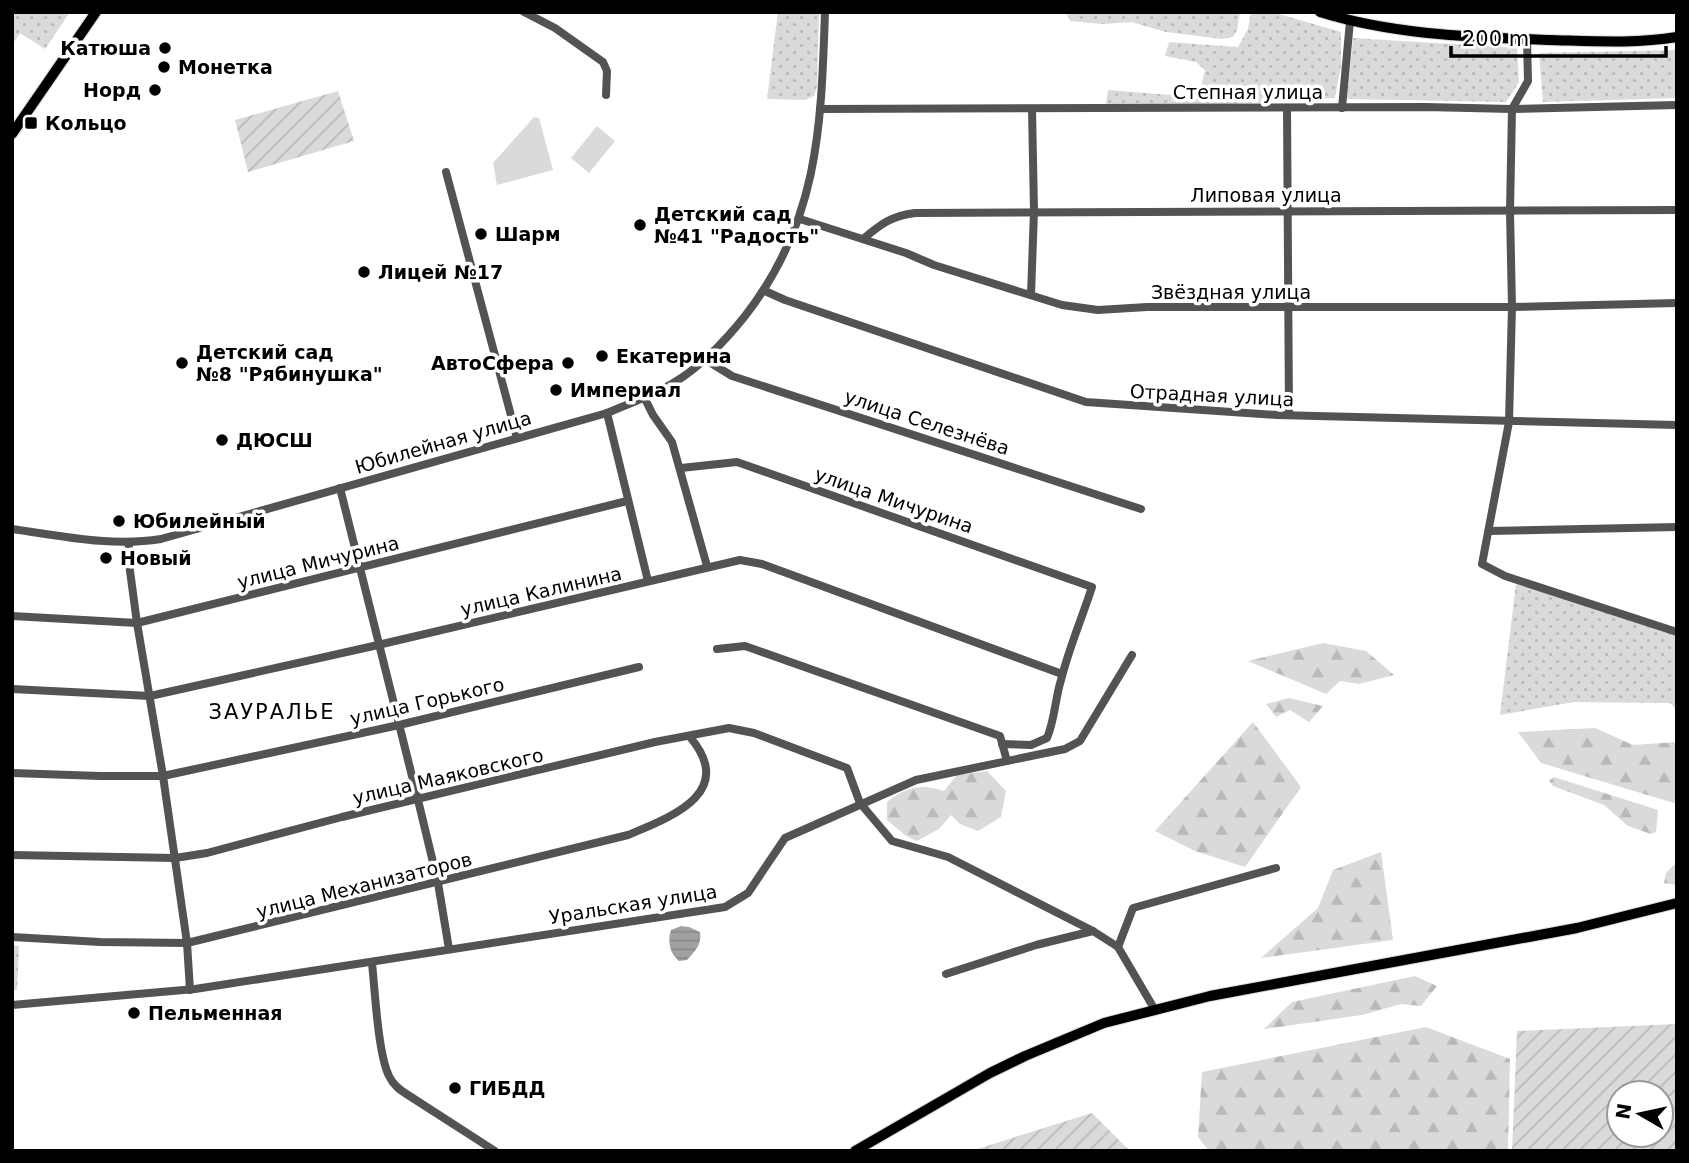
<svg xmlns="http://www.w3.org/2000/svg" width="1689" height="1163" font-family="'DejaVu Sans',sans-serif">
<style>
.grass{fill:url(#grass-dots)}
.forest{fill:url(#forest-firs)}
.park{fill:#dadada}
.garden{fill:url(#garden-furrows);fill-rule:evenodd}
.water{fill:url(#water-rules)}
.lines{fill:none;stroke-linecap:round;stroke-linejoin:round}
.major-casing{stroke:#dbdbdb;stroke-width:12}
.minor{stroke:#535353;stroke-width:8}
.major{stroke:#000;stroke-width:10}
.poi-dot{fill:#000;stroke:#fff;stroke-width:2.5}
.labels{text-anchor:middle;stroke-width:7;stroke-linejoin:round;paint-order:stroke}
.poi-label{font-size:19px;font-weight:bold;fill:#000;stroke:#fff;text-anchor:start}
.street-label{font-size:19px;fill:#000;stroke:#fff}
.neighbourhood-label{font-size:21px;letter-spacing:2px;fill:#000;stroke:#fff}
</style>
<defs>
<pattern id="grass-dots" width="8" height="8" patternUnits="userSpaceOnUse" patternTransform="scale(1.75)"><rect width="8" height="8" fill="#dadada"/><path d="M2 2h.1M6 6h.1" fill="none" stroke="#b9b9b9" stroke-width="1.8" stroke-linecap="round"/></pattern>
<pattern id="forest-firs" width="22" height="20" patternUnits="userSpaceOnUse" patternTransform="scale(1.75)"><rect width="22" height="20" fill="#dadada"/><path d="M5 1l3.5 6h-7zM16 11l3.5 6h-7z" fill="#b9b9b9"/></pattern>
<pattern id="garden-furrows" width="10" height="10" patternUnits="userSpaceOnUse" patternTransform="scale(1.75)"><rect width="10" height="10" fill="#dadada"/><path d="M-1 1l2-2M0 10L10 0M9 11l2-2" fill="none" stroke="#b9b9b9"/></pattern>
<pattern id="water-rules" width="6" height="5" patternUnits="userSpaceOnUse" patternTransform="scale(1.75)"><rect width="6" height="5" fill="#a1a1a1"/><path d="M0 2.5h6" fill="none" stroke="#898989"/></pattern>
</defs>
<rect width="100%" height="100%" fill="#fff"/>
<g class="grass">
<path d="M 12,12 L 70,12 L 45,49 L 20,33 L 12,45 Z"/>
<path d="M 778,12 L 819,12 L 817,86 L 814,96 L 805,100 L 767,99 Z"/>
<path d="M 1066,12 L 1240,12 L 1237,30 L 1233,37 L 1222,39 L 1166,32 L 1131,22 L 1103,24 L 1070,21 Z"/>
<path d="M 1251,12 L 1272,12 L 1341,32 L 1341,66 L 1335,98 L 1231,104 L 1106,105 L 1108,90 L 1184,96 L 1188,87 L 1201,87 L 1205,70 L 1196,62 L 1165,56 L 1169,42 L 1238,47 L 1248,29 Z"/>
<path d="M 1353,38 L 1517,48 L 1519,82 L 1506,102 L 1347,99 Z"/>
<path d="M 1677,50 L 1677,98 L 1543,102 L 1539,53 Z"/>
<path d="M 1516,584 L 1677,631 L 1677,710 L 1670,703 L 1574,702 L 1500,715 Z"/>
<path d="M 12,945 L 19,946 L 17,990 L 12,990 Z"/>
</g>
<g class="forest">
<path d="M 1323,643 L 1366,651 L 1394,675 L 1359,684 L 1340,681 L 1326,694 L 1248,661 Z"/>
<path d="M 1289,698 L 1323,706 L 1309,722 L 1290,710 L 1276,717 L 1266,704 Z"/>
<path d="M 1253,722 L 1301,787 L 1245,867 L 1195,851 L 1155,831 Z"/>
<path d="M 1595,728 L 1633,745 L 1677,742 L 1677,804 L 1541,763 L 1518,732 Z"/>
<path d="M 987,771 L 1006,791 L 1001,817 L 978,831 L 960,824 L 951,815 L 939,829 L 917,841 L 906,836 L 887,820 L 887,802 C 905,787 922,783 944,791 L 957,775 Z"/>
<path d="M 1554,777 L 1658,810 L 1656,832 L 1651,834 L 1628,826 L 1604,805 L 1553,786 L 1549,781 Z"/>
<path d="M 1381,852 L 1393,940 L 1261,958 L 1318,908 L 1333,870 Z"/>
<path d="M 1677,862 L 1677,885 L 1664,883 L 1666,873 Z"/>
<path d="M 1415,976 L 1437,986 L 1421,1006 L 1401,1004 L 1362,1015 L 1264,1029 L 1292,1002 Z"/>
<path d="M 1426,1027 L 1510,1059 L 1508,1151 L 1209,1151 L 1198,1137 L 1202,1072 Z"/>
</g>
<g class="park">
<path d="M 534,117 L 539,118 L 553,170 L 497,185 L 493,163 Z"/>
<path d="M 597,126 L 615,141 L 589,173 L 571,158 Z"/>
</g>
<g class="garden">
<path d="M 338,91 L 354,141 L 248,172 L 235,120 Z"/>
<path d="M 1677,1024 L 1677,1151 L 1512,1151 L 1517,1031 ZM 1619,1093 L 1661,1093 L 1661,1135 L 1619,1135 Z"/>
<path d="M 1092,1113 L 1130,1151 L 971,1151 Z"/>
</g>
<path class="water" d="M 681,926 L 689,927 L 700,932 C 702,945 695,951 687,960 L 679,961 C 670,954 667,941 671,930 Z"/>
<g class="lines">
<defs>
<g id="major">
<path d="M 1320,12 C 1394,35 1472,37 1548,40 C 1591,41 1634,44 1677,37"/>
<path d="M 12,134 L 96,12"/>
<path d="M 855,1151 L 990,1073 L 1025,1056 L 1104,1023 L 1210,996 L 1577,928 L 1677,903"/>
</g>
</defs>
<use href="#major" class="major-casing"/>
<g class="minor">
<path d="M 524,12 L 555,28 L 603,62 L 607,71 L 606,95"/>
<path d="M 1527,39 L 1528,81 L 1512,109 L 1510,211 L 1512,307 L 1509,422 L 1482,564 L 1505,576 L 1677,632"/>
<path d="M 1287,108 L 1289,415"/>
<path d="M 1342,108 L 1350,21"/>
<path d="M 820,109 L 1425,107 L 1512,109 L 1677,105"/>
<path d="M 446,172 L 517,438"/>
<path d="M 800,219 L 906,253 L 934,265 L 1062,305 L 1098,310 L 1147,307 L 1512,307 L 1677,303"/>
<path d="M 863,239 C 881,224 891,216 915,213 L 1677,210"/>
<path d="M 765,291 L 785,300 L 1086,402 L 1277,415 L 1677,425"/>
<path d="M 1031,295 L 1034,211 L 1032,109"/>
<path d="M 706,360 L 732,376 L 1141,509"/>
<path d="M 644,397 L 653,415 L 672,442 L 707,566"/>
<path d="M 607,413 L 648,581"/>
<path d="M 681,468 L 737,462 L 1092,587 C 1082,618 1069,648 1061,680 C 1055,699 1055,719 1047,738 L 1031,745 L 1002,744"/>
<path d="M 340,488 L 418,800 L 438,883 L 449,949"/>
<path d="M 12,529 C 62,536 111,547 161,539 L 607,413 C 630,403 654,395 675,382 C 703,365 725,341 745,316 C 819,221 821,127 825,12"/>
<path d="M 1489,531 L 1677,527"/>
<path d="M 129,543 L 128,556 L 137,623 L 163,776 L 187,943 L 190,990"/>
<path d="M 12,616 L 137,623 L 627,501"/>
<path d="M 717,649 L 745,646 L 1000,736 L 1007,761"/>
<path d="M 12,689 L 150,696 L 378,645 L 740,560 L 762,564 L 1062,674"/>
<path d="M 12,773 L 100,776 L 163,776 L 399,725 L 639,667"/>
<path d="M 12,855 L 175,858 L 207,853 L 342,817 L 655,742 L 729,728 L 754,733 L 847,768 L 860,803 L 892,841 L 948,857 L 1093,931"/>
<path d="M 12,937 L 100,942 L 187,943 L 628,835 C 671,817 737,793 690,737"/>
<path d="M 1118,947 L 1155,1010"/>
<path d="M 372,963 C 375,991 378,1054 389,1076 C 393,1085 400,1090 408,1095 L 495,1151"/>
<path d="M 946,974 L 1036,945 L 1093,931 L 1118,947 L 1133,908 L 1276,868"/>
<path d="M 12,1005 L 195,989 L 725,907 L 748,893 L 785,838 L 916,780 L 1065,749 L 1080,741 L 1132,655"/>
</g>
<use href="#major" class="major"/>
</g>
<g class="poi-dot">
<circle cx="165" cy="48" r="7"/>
<circle cx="164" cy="67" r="7"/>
<circle cx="155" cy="90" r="7"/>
<rect x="24" y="116" width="14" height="14" rx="3.5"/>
<circle cx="640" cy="225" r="7"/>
<circle cx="481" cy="234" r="7"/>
<circle cx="364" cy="272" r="7"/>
<circle cx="602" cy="356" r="7"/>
<circle cx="182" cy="363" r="7"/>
<circle cx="568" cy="363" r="7"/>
<circle cx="556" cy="390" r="7"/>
<circle cx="222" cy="440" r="7"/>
<circle cx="119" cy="521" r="7"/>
<circle cx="106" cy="558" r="7"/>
<circle cx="134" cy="1013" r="7"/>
<circle cx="455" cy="1088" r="7"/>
</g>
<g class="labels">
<g class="poi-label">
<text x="151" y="55" text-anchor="end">Катюша</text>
<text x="178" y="74">Монетка</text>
<text x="141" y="97" text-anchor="end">Норд</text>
<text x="45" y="130">Кольцо</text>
<text x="654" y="221">Детский сад<tspan x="654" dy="22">№41 "Радость"</tspan></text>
<text x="495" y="241">Шарм</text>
<text x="378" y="279">Лицей №17</text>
<text x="196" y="359">Детский сад<tspan x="196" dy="22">№8 "Рябинушка"</tspan></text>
<text x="616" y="363">Екатерина</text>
<text x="554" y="370" text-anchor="end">АвтоСфера</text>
<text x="570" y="397">Империал</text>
<text x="236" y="447">ДЮСШ</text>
<text x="133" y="528">Юбилейный</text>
<text x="120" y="565">Новый</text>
<text x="148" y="1020">Пельменная</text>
<text x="469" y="1095">ГИБДД</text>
</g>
<g class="street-label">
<text x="1248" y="99">Степная улица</text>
<text x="1266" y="202">Липовая улица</text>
<text x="1231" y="299">Звёздная улица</text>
<text transform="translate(1212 395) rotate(3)" y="7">Отрадная улица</text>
<text transform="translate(927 422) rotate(18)" y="7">улица Селезнёва</text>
<text transform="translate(443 442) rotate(-16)" y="7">Юбилейная улица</text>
<text transform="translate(894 500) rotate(19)" y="7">улица Мичурина</text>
<text transform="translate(318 562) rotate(-14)" y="7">улица Мичурина</text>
<text transform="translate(541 591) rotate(-13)" y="7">улица Калинина</text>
<text transform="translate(427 701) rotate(-13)" y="7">улица Горького</text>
<text transform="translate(448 776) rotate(-13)" y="7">улица Маяковского</text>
<text transform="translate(364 885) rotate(-14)" y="7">улица Механизаторов</text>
<text transform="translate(633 904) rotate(-9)" y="7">Уральская улица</text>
</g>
<g class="neighbourhood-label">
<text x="272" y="719">ЗАУРАЛЬЕ</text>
</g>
</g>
<rect width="1689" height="1163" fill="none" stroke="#000000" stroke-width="28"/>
<g transform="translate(1640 1114) rotate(279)"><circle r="33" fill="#ffffff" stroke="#999999" stroke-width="2"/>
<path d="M0-5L12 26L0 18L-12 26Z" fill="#000000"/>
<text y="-10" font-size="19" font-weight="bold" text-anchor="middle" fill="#000000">N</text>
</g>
<path d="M1451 46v10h215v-10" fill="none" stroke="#000000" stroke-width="3.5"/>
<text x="1462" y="46" font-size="21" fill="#000000" stroke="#ffffff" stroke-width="5" paint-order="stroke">200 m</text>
</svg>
